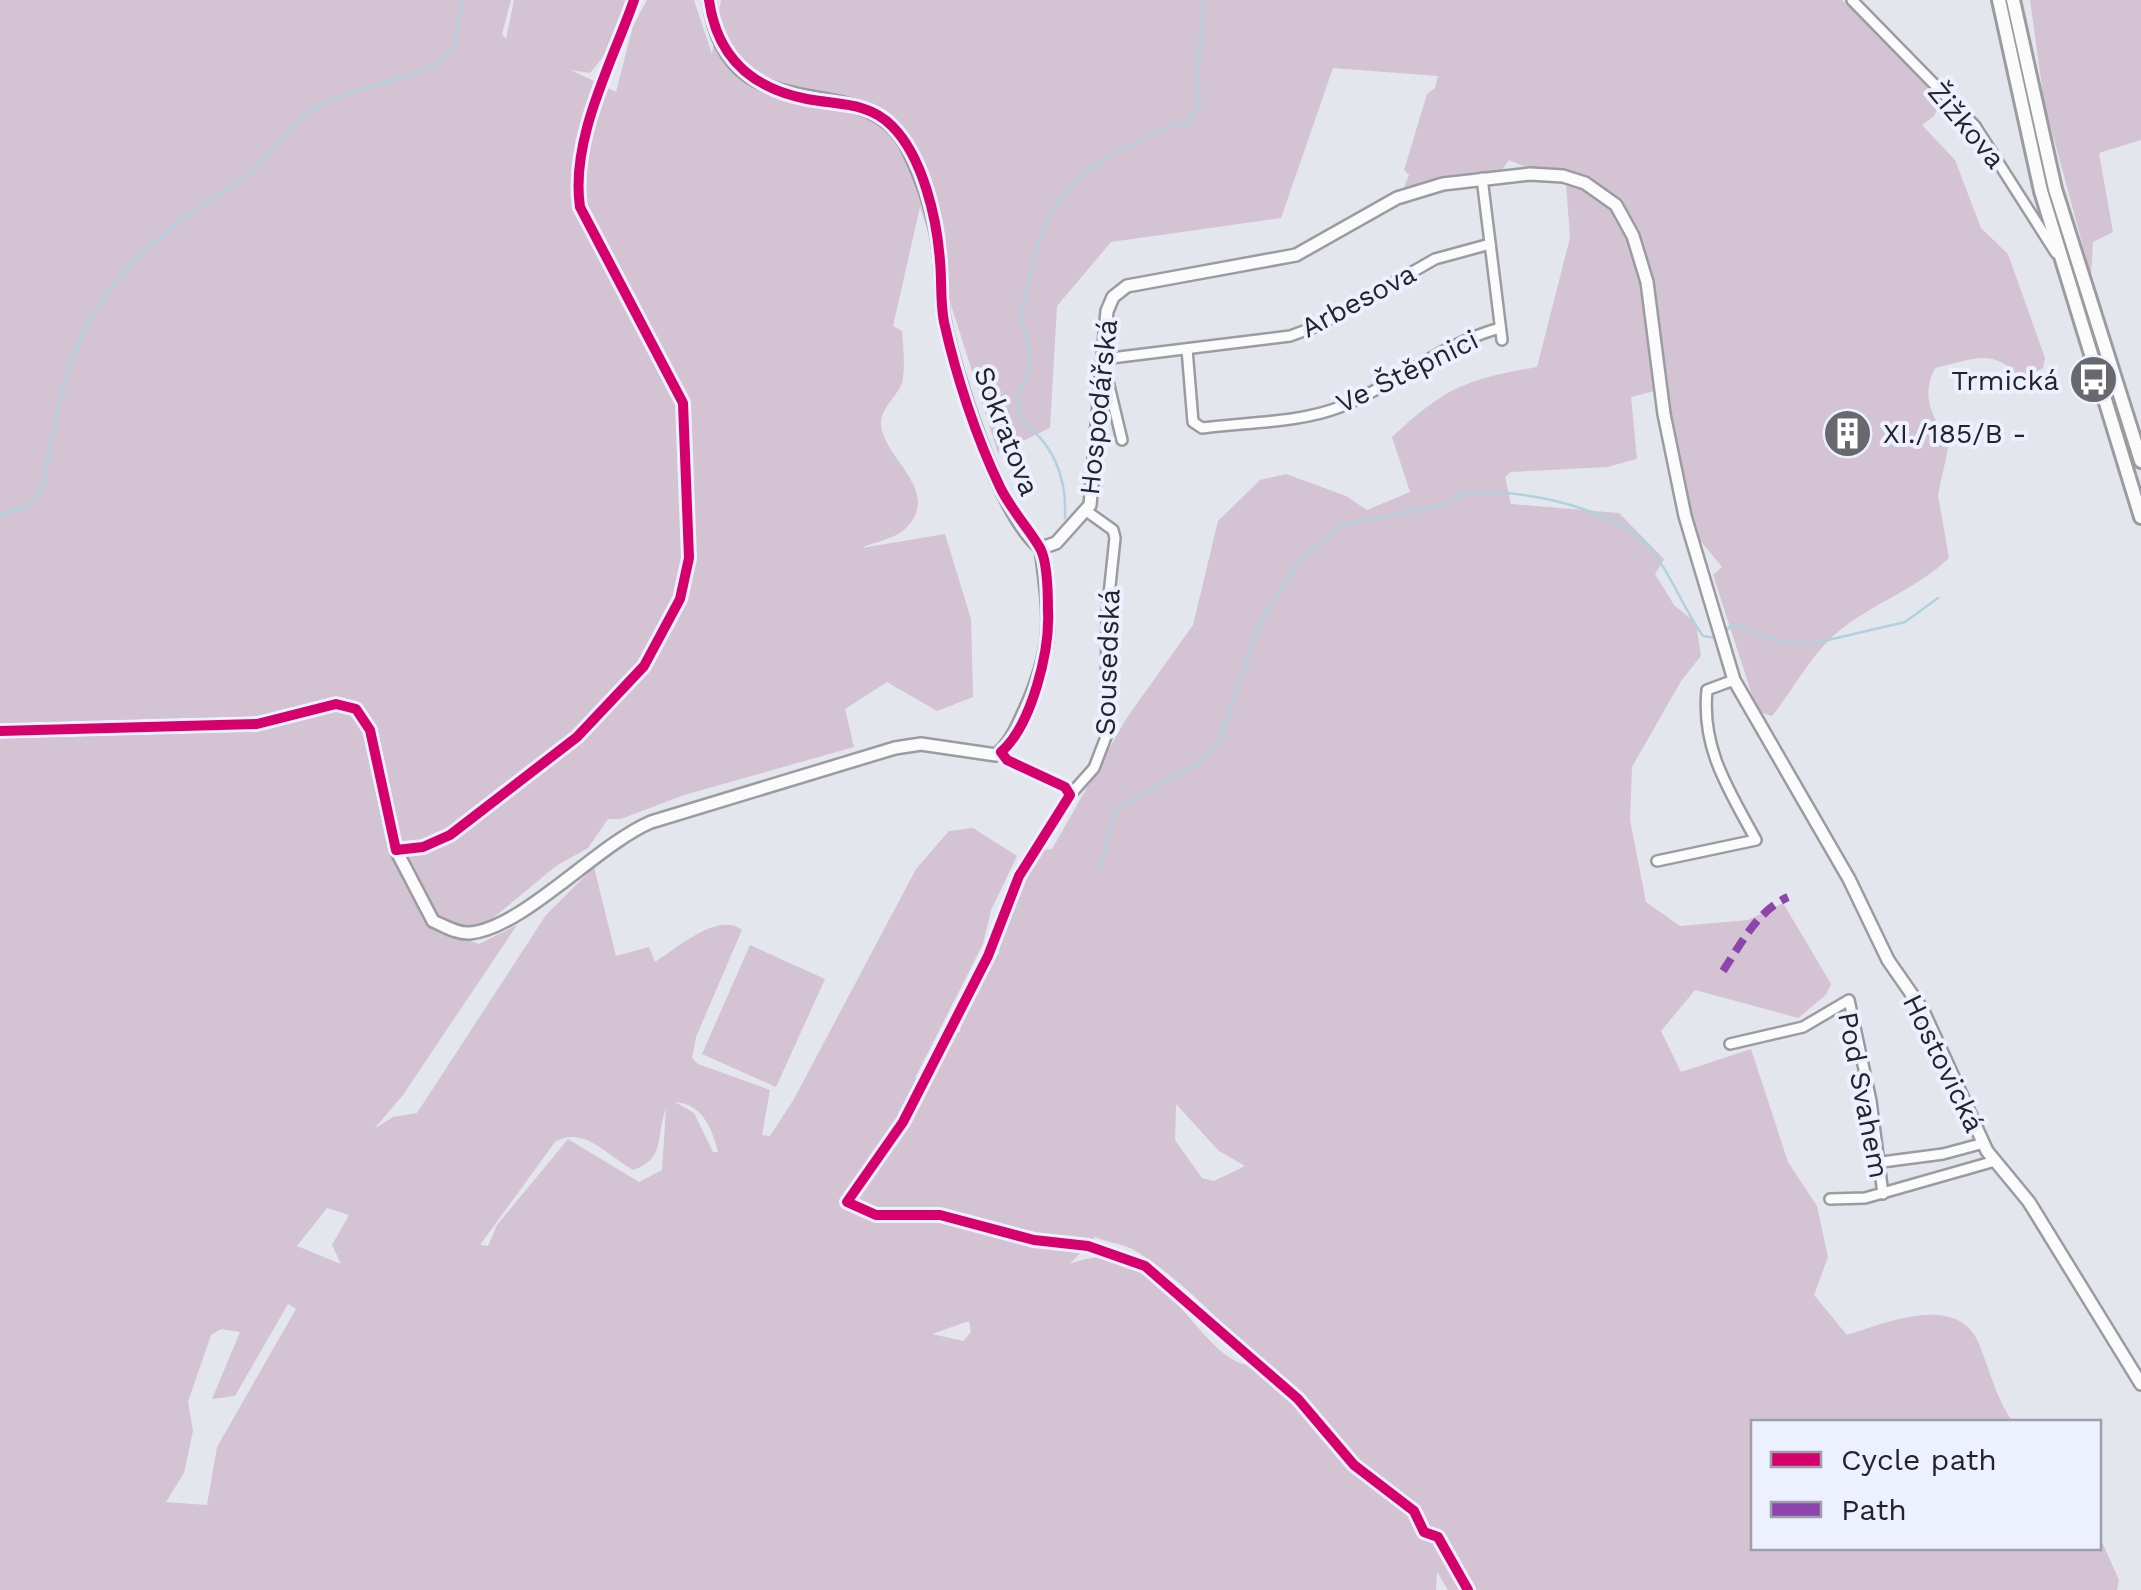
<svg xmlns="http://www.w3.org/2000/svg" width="2141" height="1590" font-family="'Work Sans',sans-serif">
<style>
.green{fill:#d4c3d3;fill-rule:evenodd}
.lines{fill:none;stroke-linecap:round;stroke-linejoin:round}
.stream{stroke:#afd2de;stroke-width:2.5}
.minor-casing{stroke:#9b9ca1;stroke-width:14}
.tertiary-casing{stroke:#9b9ca1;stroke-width:16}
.secondary-casing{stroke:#9b9ca1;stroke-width:18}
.minor{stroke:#fbfbfc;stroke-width:9}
.tertiary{stroke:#fbfbfc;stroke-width:11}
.secondary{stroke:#fbfbfc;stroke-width:12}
.quiet{stroke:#8e44ad;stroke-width:8;stroke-dasharray:15 8;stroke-linecap:butt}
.cycleway-casing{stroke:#edf0fe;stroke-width:16}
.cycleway{stroke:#d6006c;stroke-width:10}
.labels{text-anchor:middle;stroke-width:8;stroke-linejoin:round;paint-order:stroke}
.street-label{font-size:28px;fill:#24252a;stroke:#edf0fe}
.poi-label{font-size:28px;fill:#24252a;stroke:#edf0fe;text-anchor:end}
</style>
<rect width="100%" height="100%" fill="#e4e6ed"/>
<g class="green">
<path d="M 0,0 L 511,0 L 502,34 L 506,39 L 514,0 L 627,0 L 603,57 L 590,73 L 571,70 L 616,92 L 633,26 L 647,0 L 694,0 L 712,54 L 721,0 L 1842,0 L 1943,97 L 1934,116 L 1922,125 L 1955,160 L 1981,228 L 2008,254 L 2045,358 L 2043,368 L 2021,379 C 1993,346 1973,360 1935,368 C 1920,398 1933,416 1949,444 L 1938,495 L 1949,558 C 1917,589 1873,603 1839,631 C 1811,654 1794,689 1772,716 L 1762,713 L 1754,701 L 1713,575 L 1722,567 L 1695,534 L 1666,388 L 1631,397 L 1637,459 L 1607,467 L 1511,472 L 1505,477 L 1511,504 L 1619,513 L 1664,559 L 1655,574 L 1674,605 L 1696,623 L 1701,656 L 1681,681 L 1632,767 L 1630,820 L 1646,902 L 1680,926 L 1748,920 L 1783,903 L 1831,984 L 1826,995 L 1798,1018 L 1695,990 L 1661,1031 L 1681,1072 L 1751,1049 L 1788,1162 L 1817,1206 L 1828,1257 L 1814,1295 L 1847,1335 C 1886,1323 1958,1292 1979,1344 C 1990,1371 1996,1399 2013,1422 L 1754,1422 L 1754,1548 L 2098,1548 L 2099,1535 L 2119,1580 L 2117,1590 L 1448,1590 L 1437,1572 L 1436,1590 L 0,1590 ZM 1333,68 L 1438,76 L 1435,88 L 1427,94 L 1404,170 L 1409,175 L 1404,188 L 1502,170 L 1509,160 L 1566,184 L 1570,238 L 1537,367 C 1466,379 1446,387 1392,437 L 1410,492 L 1367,510 L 1346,496 L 1286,474 L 1260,480 L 1218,521 L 1193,625 L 1126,719 L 1052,849 L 1044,850 L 1035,860 L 998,944 L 999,954 L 993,956 L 962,1015 L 960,1032 L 952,1034 L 937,1059 L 940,1067 L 915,1078 L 983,944 L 991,910 L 1017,856 L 973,828 L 949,831 L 916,869 L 794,1099 L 770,1136 L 762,1135 L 770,1090 L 698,1064 L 692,1058 L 696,1037 L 742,930 C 718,911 676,949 655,962 L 649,947 L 616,956 L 594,867 L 546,915 L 417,1113 L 393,1117 L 374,1129 L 403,1095 L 517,925 L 479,944 L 443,931 L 458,932 L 486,924 L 556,866 L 588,848 L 608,819 L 621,819 L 684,795 L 854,747 L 845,709 L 887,682 L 937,711 L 973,697 L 971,619 L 945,534 L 862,548 C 874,542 896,538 905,529 C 943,492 886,461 881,426 C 879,407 901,395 903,378 C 905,363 903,346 902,331 L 893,326 L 920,207 L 998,453 L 1050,428 L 1057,306 L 1111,242 L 1281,218 ZM 675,1102 C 703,1104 712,1129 718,1152 L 713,1152 L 694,1113 ZM 1176,1104 L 1219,1151 L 1245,1166 L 1214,1181 L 1202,1178 L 1175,1140 ZM 666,1109 L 662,1170 L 639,1182 L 568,1139 L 497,1225 L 488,1246 L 480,1245 L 555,1142 C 583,1125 608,1156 633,1170 C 667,1159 655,1135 666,1109 ZM 327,1208 L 349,1215 L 332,1245 L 341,1264 L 297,1246 ZM 1095,1237 C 1106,1242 1120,1243 1132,1249 C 1165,1267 1239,1330 1248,1365 C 1195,1357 1157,1227 1070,1264 ZM 288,1304 L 296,1309 L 217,1447 L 207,1505 L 166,1502 L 184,1473 L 193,1431 L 188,1402 L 211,1335 L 221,1329 L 240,1332 L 212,1399 L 235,1396 ZM 969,1321 L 971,1332 L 963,1341 L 932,1334 Z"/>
<path d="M 2030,0 L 2141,0 L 2141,140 L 2099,153 L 2113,232 L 2093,242 L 2091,276 L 2044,102 Z"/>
<path d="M 750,945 L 825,979 L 776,1087 L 702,1054 Z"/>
</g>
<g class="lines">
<g class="stream">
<path d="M 1455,497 C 1500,481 1614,508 1646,544 C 1670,570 1682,607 1703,636 L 1717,638"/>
<path d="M 0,515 L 30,505 L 42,490 C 64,365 76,303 180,221 C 201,203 228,191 249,174 C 275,152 289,120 320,105 C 359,86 404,82 442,61 L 455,46 L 462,0"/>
<path d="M 1065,518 C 1067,475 1053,444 1019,418 L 1018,394 L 1030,371 L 1029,344 L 1020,318 L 1038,242 L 1054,208 L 1076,180 L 1105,158 L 1174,124 L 1189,123 L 1200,100 L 1197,79 L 1204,0"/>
<path d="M 1723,633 L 1733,624 L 1779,641 L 1811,644 L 1905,622 L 1938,598"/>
<path d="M 1100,869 L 1116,809 L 1202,761 L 1220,740 L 1258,627 L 1297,563 L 1343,525 L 1451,503"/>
</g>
<defs>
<g id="minor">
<path d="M 1852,0 L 1975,126 L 2056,253"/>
<path d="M 1482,178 L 1502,340"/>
<path d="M 1187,349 L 1193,422 L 1202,428 C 1247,422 1299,423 1340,407 C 1397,384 1441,344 1500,328"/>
<path d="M 1103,359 L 1290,336 L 1320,325 L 1435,259 L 1490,244"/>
<path d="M 1104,365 L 1122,440"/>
<path d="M 1001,752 L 1007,760 L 1065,787 L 1070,795 L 1094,768 L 1106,737 L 1107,614 L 1115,538 L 1113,530 L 1085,510"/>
<path d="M 396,850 L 423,847 L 450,835 L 577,737 L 644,666 L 680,599 L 689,558 L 683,403 L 580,207 C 570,139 612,63 634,0"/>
<path d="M 1657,861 L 1756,840 C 1729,790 1701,749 1707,690 L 1734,680"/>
<path d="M 1730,1044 L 1803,1027 L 1849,1000 L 1871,1101 L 1883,1194"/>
<path d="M 1882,1162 L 1943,1154 L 1984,1143"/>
<path d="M 1830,1199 L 1865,1198 L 1995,1161"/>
</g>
<g id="tertiary">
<path d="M 709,0 C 728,144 866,59 909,151 C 925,185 937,222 940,260 C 942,280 940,300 944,320 C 954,371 1001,520 1041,548"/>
<path d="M 1041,548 L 1056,543 L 1090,505 L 1107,311 L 1113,297 L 1127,286 L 1296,255 L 1397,198 L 1443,184 L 1530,174 L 1563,176 L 1585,183 L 1616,205 L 1633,236 L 1647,282 L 1664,414 L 1685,516 L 1734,680 L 1849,879 L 1888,960 L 1922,1009 L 1987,1151 L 2029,1202 L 2141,1384"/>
<path d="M 0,731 L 257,724 L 336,704 L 356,709 L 370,730 L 396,850 L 433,921 C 445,926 457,934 470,933 C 523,928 597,845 651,822 L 895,748 L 921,744 L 996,755 C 1011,743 1017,727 1025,710 C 1055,643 1050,619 1041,548"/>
</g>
<g id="secondary">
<path d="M 1999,0 L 2041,191 L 2141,517"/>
<path d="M 2013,0 L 2055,189 L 2141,461"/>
</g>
</defs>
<use href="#minor" class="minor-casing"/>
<use href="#tertiary" class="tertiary-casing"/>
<use href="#secondary" class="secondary-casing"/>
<use href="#minor" class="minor"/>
<use href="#tertiary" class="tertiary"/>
<use href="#secondary" class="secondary"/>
<path class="quiet" d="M 1723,971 C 1741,944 1757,911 1788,897"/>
<defs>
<g id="cycleway">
<path d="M 709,0 C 717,57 751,88 807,99 C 838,105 869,102 892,126 C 923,157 937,219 940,261 C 942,281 940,301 944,322 C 956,376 976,437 1000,487 C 1011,510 1033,534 1041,550 C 1048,565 1048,595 1048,611 C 1050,650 1032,725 1001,752 L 1007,760 L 1065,787 L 1070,795 L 1019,876 L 988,956 L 903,1122 L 847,1202 L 876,1215 L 940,1215 L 1034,1240 L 1088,1246 L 1145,1266 L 1298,1399 L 1354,1465 L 1414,1511 L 1424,1532 L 1438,1537 L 1468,1590"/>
<path d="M 0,731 L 257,724 L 336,704 L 356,709 L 370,730 L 396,850 L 423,847 L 450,835 L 577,737 L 644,666 L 680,599 L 689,558 L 683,403 L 580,207 C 570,139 612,63 634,0"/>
</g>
</defs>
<use href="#cycleway" class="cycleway-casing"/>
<use href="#cycleway" class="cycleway"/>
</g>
<defs>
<symbol id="bus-disc" viewBox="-11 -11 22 22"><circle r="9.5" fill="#67696e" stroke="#edf0fe"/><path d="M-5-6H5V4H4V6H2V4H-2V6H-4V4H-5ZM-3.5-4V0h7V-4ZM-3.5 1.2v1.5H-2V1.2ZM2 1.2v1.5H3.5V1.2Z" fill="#fff"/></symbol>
<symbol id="building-disc" viewBox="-11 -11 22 22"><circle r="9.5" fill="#67696e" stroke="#edf0fe"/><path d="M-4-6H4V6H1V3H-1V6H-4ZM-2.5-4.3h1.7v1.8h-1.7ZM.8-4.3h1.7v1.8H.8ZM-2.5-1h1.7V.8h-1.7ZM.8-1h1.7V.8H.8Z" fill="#fff"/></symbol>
</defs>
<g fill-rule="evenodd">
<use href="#bus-disc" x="2066" y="352" width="55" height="55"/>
<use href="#building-disc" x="1820" y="406" width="55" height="55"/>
</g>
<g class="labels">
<g class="street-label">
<text transform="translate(1967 125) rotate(50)" y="10">Žižkova</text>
<text transform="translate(1358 300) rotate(-28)" y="10">Arbesova</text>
<text transform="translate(1407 371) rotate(-26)" y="10">Ve Štěpnici</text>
<text transform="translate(1098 407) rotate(-84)" y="10">Hospodářská</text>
<text transform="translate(1007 431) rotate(69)" y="10">Sokratova</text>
<text transform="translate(1107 662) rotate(-88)" y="10">Sousedská</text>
<text transform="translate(1944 1063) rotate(64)" y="10">Hostovická</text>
<text transform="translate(1864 1095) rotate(79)" y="10">Pod Svahem</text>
</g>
<g class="poi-label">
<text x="2059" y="390">Trmická</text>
<text x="1883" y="443" text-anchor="start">XI./185/B -</text>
</g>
</g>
<rect x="1751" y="1420" width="350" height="130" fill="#edf0fe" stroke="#9d9fa9" stroke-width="2.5"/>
<rect x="1771" y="1452" width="50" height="15" fill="#d6006c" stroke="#9d9fa9" stroke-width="2.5"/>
<text x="1841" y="1470" font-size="30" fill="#24252a">Cycle path</text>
<rect x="1771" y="1502" width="50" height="15" fill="#8e44ad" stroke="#9d9fa9" stroke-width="2.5"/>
<text x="1841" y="1520" font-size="30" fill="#24252a">Path</text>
</svg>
